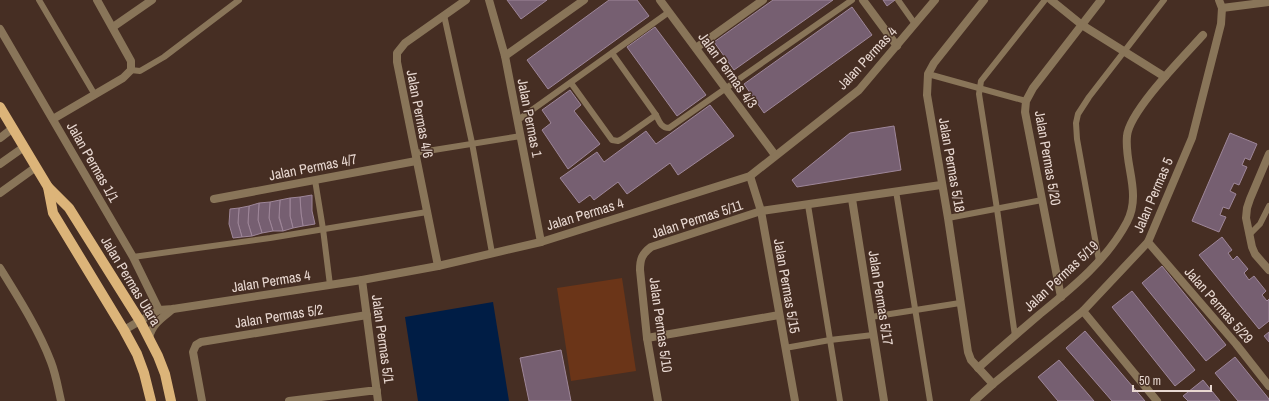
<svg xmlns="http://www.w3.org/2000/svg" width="1269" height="401" font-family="'Archivo Narrow',sans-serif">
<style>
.green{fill:#6b3518}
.water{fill:#001d45}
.building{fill:#765f71;stroke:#9e8699}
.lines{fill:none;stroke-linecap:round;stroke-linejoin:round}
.service{stroke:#897559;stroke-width:6}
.minor{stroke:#897559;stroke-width:8}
.tertiary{stroke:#897559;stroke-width:8}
.primary{stroke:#dcb479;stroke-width:10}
.labels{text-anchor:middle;stroke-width:3;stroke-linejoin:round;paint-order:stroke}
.street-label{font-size:14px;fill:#e8d8d1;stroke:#462e23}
</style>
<rect width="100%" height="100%" fill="#462e23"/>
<path class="green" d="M 622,278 L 636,371 L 571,381 L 557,288 Z"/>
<path class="water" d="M 493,302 L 509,401 L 418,401 L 405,317 Z"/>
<g class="building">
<path d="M 507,0 L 547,0 L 521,19 Z"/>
<path d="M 609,0 L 637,0 L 649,16 L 548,89 L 527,60 Z"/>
<path d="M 773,0 L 833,0 L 734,70 L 714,42 Z"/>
<path d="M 883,0 L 895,0 L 887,6 Z"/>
<path d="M 852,7 L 872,35 L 764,113 L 744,84 Z"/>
<path d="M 655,27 L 706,95 L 677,116 L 627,47 Z"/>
<path d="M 570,90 L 581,105 L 574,111 L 600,144 L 568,169 L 542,130 L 551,123 L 542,110 Z"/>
<path d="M 710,105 L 734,136 L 678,175 L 670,163 L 627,194 L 618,182 L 594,200 L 590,195 L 579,203 L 560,178 L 597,152 L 604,162 L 646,131 L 656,144 Z"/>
<path d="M 894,126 L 901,170 L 797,187 L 792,180 L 850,133 Z"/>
<path d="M 1230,133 L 1257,144 L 1250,160 L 1245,158 L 1242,165 L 1247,167 L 1239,185 L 1234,183 L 1230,191 L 1236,194 L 1229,209 L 1223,207 L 1220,215 L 1226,217 L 1219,232 L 1192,221 Z"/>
<path d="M 312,195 L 312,211 L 315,224 L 303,226 L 301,213 L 300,197 Z"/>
<path d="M 300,197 L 301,213 L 303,226 L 293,228 L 290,216 L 290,198 Z"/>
<path d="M 290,198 L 290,216 L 293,228 L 283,231 L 279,216 L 280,200 Z"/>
<path d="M 280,200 L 279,218 L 283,231 L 273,231 L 269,218 L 270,202 Z"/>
<path d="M 270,202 L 269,218 L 273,231 L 262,233 L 258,220 L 259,203 Z"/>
<path d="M 259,203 L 258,220 L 262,233 L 252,236 L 248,223 L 249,206 Z"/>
<path d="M 249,206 L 248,223 L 252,236 L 242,237 L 238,223 L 239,208 Z"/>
<path d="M 239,208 L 238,223 L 242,237 L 233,238 L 229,224 L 230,209 Z"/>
<path d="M 1222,237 L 1232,250 L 1228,253 L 1233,260 L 1237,256 L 1248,269 L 1244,273 L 1249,280 L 1254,276 L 1266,291 L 1262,295 L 1267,301 L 1269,299 L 1269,321 L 1259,329 L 1199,255 Z"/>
<path d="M 1162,266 L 1226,345 L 1206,361 L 1142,283 Z"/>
<path d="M 1132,291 L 1195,370 L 1175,386 L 1112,307 Z"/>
<path d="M 1085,331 L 1145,401 L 1112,401 L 1066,348 Z"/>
<path d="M 1269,332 L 1269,342 L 1264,336 Z"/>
<path d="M 561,350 L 571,401 L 529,401 L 520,358 Z"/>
<path d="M 1235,357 L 1269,399 L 1269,401 L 1238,401 L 1215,373 Z"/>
<path d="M 1059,360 L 1094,401 L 1058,401 L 1038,377 Z"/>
<path d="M 1203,380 L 1220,401 L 1188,401 L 1183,396 Z"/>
</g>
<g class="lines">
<g class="service">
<path d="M 39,0 L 95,95"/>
<path d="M 898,0 L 915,24"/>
<path d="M 444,15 L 472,143 L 492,253"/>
<path d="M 612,53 L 656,115 C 659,121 661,128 669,128 L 852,0"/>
<path d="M 131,70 L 140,71 L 164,57 L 239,0"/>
<path d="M 928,74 L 1026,101"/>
<path d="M 571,83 L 612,140 L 618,141 L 622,139 L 656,115"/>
<path d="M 518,120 L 669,12"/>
<path d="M 415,153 L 521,136"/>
<path d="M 315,180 L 323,229 L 330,285"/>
<path d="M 896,191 L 930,401"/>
<path d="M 808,205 L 840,401"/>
<path d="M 948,218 L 1042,200"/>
<path d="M 1249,235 L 1260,224 L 1269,206"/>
<path d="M 133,257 L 270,238 L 427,212"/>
<path d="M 1099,261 L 1077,139 L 1076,123 L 1078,114 L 1089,97 L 1164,0"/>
<path d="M 871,317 L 960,303"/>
<path d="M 1015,336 L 997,209 L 979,94 L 981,81 L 1045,0"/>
<path d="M 785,348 L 830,340 L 873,335"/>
</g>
<g class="minor">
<path d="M 660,0 L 775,155"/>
<path d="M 863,0 L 897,46"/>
<path d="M 984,0 L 934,63 L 928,74 L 927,95 L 948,218 L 968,352 L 971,360 L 993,384"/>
<path d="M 1051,0 L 1082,25 L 1165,77"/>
<path d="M 113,27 L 152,0"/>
<path d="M 0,29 L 133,257 L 159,310"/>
<path d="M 696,48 L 763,0"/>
<path d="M 505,56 L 584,0"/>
<path d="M 53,119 L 123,78 L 131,70 L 131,61 L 97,0"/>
<path d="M 0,138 L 13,128"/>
<path d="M 1269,154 L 1250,199 L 1247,208 L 1246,218 L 1252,247 L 1255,254 L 1269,270"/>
<path d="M 0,164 L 24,147"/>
<path d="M 750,176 L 761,211 L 795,401"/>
<path d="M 0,193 L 36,167"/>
<path d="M 214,199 L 416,161"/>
<path d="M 852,199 L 884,401"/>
<path d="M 438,266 L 397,62 L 397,53 L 405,43 L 466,0"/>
<path d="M 0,268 C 18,297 39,330 51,362 C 56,375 58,388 61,401"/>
<path d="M 362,280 L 378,401"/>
<path d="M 1061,297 L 1025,112 L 1026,101 L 1033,88 L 1101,0"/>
<path d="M 1083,311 L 1157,401"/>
<path d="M 647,338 L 779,315"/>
<path d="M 978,368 C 998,350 1019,332 1040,314 C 1072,288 1107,260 1127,222 C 1142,193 1124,165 1127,136 C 1129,111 1185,55 1203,35"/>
<path d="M 202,401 L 193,352 L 196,345 L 201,342 L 367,315"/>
<path d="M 289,401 L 369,391 L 377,391"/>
<path d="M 658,401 L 647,338 L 640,270 C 640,259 642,254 651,247 L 761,211 L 941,185"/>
<path d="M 974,401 L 993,384 L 1083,311 L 1148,242"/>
</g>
<g class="tertiary">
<path d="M 489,0 L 505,56 L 541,242"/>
<path d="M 1219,0 L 1222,8 L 1221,24 L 1192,138 L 1148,242 L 1236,344 L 1269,386"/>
<path d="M 1222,8 L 1269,2"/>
<path d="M 124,330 L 159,310 L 173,309 L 362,280 L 438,266 L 541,242 L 750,176 L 859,90 L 935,0"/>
<path d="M 149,338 C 152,324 162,318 173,309"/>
</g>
<g class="primary">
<path d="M 0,107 L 48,187 L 69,208 L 140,321 L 158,356 L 165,374 L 171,401"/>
<path d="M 48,187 L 53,213 L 124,330 L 137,354 L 144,373 L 151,401"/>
</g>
</g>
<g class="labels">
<g class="street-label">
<text transform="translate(867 58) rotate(-47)" y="5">Jalan Permas 4</text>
<text transform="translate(728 70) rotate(54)" y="5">Jalan Permas 4/3</text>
<text transform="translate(420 114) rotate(79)" y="5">Jalan Permas 4/6</text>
<text transform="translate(530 118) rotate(79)" y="5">Jalan Permas 1</text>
<text transform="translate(1048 158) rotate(80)" y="5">Jalan Permas 5/20</text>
<text transform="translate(93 162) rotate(60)" y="5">Jalan Permas 1/1</text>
<text transform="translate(952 165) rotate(80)" y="5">Jalan Permas 5/18</text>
<text transform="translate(313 167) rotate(-11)" y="5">Jalan Permas 4/7</text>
<text transform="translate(1153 195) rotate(-67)" y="5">Jalan Permas 5</text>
<text transform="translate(585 214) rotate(-17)" y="5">Jalan Permas 4</text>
<text transform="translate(697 219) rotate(-18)" y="5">Jalan Permas 5/11</text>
<text transform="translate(1061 276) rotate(-43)" y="5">Jalan Permas 5/19</text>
<text transform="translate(131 281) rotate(59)" y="5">Jalan Permas Utara</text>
<text transform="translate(271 281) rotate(-9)" y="5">Jalan Permas 4</text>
<text transform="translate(787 286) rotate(80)" y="5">Jalan Permas 5/15</text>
<text transform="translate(881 298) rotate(81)" y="5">Jalan Permas 5/17</text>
<text transform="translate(1219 305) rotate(49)" y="5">Jalan Permas 5/29</text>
<text transform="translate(279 316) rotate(-9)" y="5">Jalan Permas 5/2</text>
<text transform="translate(661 325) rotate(82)" y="5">Jalan Permas 5/10</text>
<text transform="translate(383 339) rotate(82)" y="5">Jalan Permas 5/1</text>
</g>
</g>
<path d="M1133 385v6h78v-6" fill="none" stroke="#e8d8d1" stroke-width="2"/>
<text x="1139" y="385" font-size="12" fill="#e8d8d1" stroke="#462e23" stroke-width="3" paint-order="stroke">50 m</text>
</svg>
